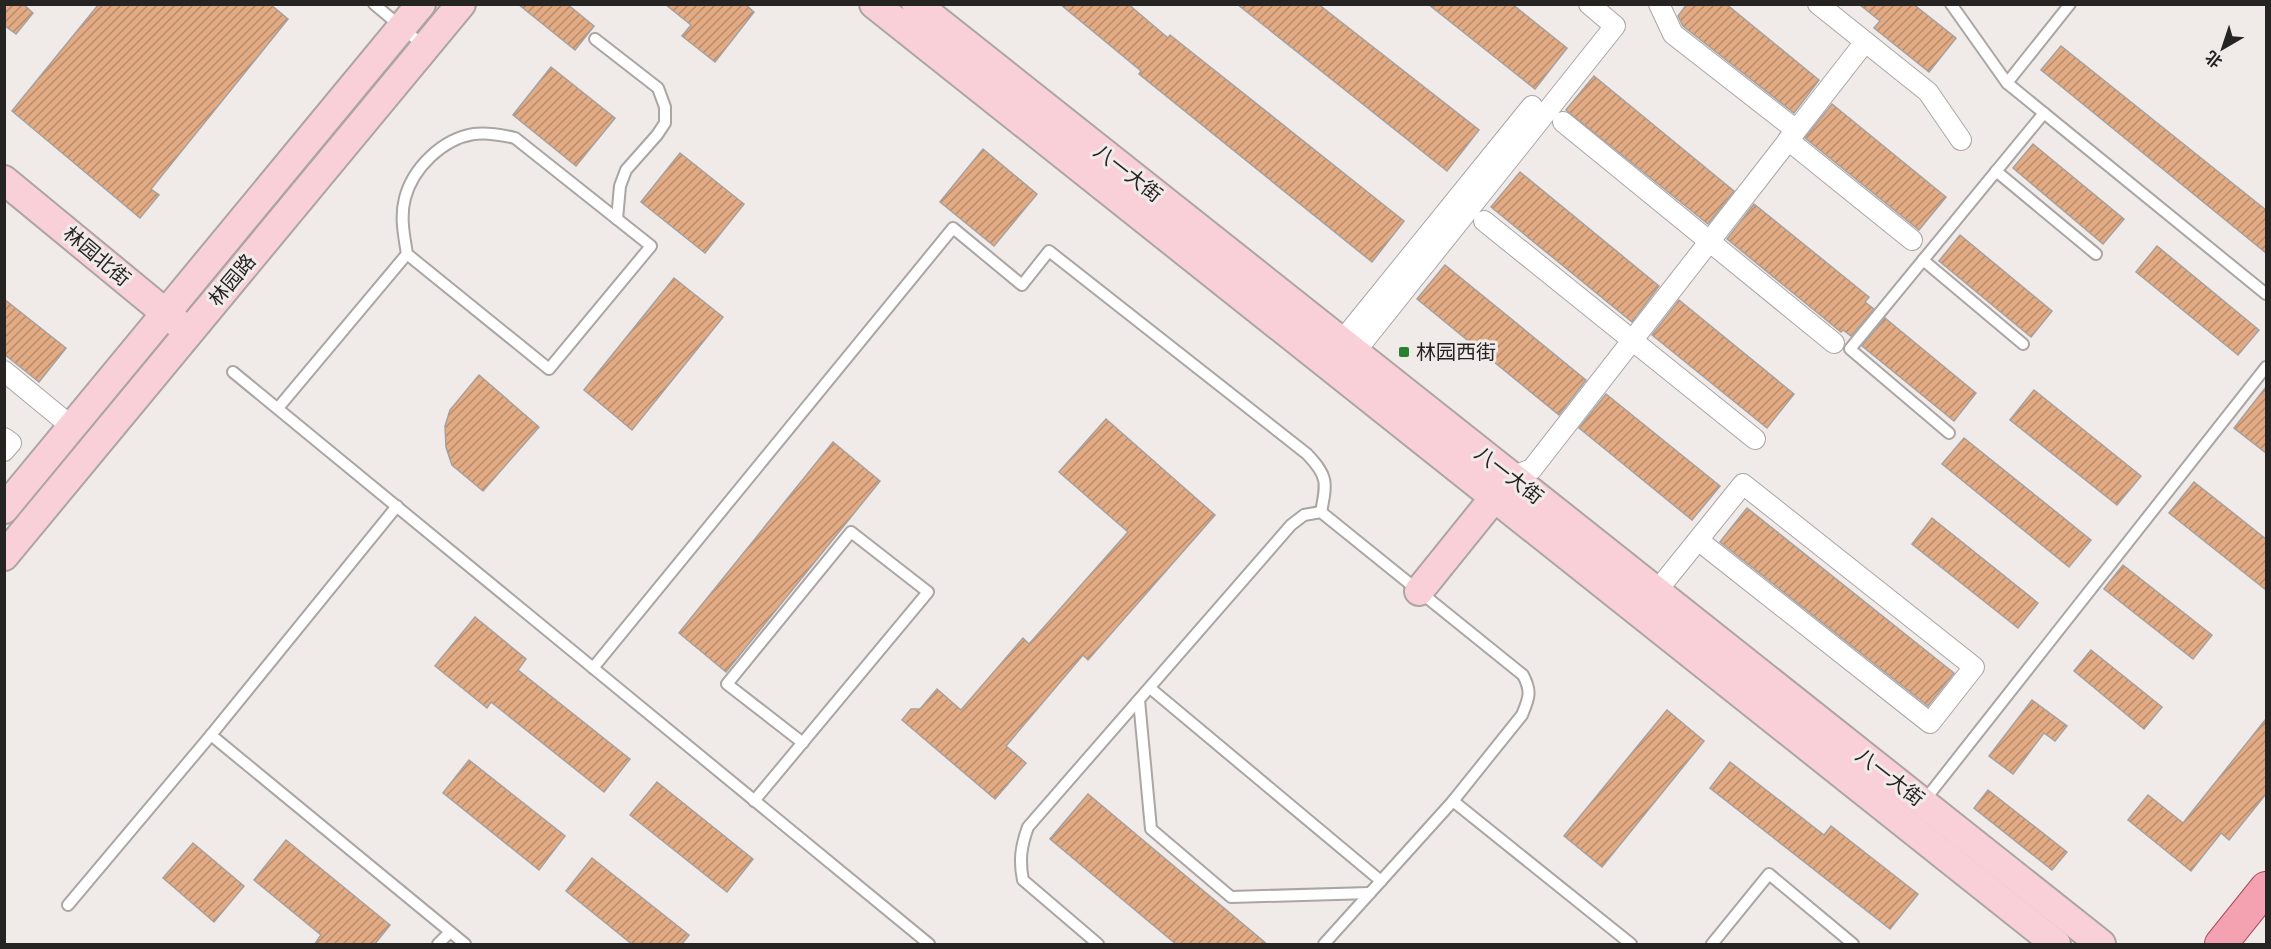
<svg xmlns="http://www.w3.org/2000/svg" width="2271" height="949" font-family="'Varela Round','Noto Sans SC',sans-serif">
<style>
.building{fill:url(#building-hatch);stroke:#a6a19e;stroke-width:1.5}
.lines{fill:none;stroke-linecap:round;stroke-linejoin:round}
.lane-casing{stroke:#aba5a4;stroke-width:14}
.street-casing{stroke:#aba5a4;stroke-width:22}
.secondary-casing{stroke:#aba5a4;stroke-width:32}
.primary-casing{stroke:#a74d5e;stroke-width:34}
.lane{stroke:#fff;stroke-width:10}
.street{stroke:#fff;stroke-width:20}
.secondary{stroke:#fad0d8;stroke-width:28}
.primary{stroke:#f4a1b1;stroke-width:32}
.poi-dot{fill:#278130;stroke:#f0eae8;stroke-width:2}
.labels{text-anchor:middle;stroke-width:6;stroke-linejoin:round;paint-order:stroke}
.street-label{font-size:20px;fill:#262323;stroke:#f0eae8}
.poi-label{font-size:20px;fill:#262323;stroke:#f0eae8;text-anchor:start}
</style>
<defs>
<pattern id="building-hatch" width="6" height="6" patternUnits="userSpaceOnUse" patternTransform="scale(1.5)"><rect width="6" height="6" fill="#e3ab83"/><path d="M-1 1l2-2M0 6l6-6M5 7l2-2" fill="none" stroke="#b88b6b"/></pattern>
</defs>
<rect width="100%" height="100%" fill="#f0eae8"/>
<g class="building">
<path d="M 4,4 L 23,4 L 33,13 L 16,34 L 4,25 Z"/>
<path d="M 99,4 L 270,4 L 288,19 L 151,189 L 159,195 L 140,218 L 12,111 Z"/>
<path d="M 518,4 L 567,4 L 594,26 L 575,50 Z"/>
<path d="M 665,4 L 745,4 L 754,12 L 715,62 L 682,36 L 691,25 Z"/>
<path d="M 1060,4 L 1128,4 L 1168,38 L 1170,35 L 1404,221 L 1372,262 L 1139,74 L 1141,71 Z"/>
<path d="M 1237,4 L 1318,4 L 1479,130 L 1447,171 Z"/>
<path d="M 1428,4 L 1512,4 L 1567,48 L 1535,89 Z"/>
<path d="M 1687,4 L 1726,4 L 1819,80 L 1794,113 L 1683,26 L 1678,16 Z"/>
<path d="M 1859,4 L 1913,4 L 1956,38 L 1929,72 L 1874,28 L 1880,21 Z"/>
<path d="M 2061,46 L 2266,210 L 2266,253 L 2041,70 Z"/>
<path d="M 551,67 L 615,118 L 576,166 L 513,115 Z"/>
<path d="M 1594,76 L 1734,191 L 1708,224 L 1566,110 Z"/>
<path d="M 1832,104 L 1946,197 L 1919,230 L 1805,138 Z"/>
<path d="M 2033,144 L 2124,219 L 2103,244 L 2013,168 Z"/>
<path d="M 983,149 L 1037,194 L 994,246 L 940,202 Z"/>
<path d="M 680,153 L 744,204 L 705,253 L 641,202 Z"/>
<path d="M 1520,172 L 1659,286 L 1632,322 L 1491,207 Z"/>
<path d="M 1754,204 L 1869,297 L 1865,302 L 1874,309 L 1851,336 L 1843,330 L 1841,332 L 1727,239 Z"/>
<path d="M 1960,235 L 2052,311 L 2031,337 L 1939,261 Z"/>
<path d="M 2157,246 L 2259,330 L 2238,355 L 2136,272 Z"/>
<path d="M 1445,265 L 1586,380 L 1559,415 L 1417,299 Z"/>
<path d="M 674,278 L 723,317 L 632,430 L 584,390 Z"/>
<path d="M 4,299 L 66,348 L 39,382 L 4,354 Z"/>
<path d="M 1679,300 L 1794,394 L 1767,428 L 1652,335 Z"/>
<path d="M 1885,318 L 1976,393 L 1954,421 L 1862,346 Z"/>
<path d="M 479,375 L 539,427 L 483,491 L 452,465 L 446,447 L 445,426 L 450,410 Z"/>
<path d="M 2266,387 L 2266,453 L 2234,428 Z"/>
<path d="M 2034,390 L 2141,476 L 2117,505 L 2010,420 Z"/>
<path d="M 1606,394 L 1720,486 L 1692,520 L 1579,428 Z"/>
<path d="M 1106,419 L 1215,515 L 1088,660 L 1083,655 L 1006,746 L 1026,763 L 995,799 L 902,720 L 911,709 L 920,709 L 937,689 L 961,710 L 1023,638 L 1029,644 L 1128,532 L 1059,472 Z"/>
<path d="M 1964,438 L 2091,540 L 2069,567 L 1942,464 Z"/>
<path d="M 833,442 L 880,481 L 726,672 L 679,633 Z"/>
<path d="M 2194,482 L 2266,539 L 2266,590 L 2169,513 Z"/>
<path d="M 1747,508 L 1954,673 L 1928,706 L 1720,542 Z"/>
<path d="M 1932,518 L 2038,603 L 2018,628 L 1912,544 Z"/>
<path d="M 2123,565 L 2212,635 L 2193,659 L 2104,589 Z"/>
<path d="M 475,617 L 526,659 L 518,670 L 630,759 L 604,792 L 491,702 L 487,708 L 435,666 Z"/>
<path d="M 2091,650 L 2162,707 L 2144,729 L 2074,671 Z"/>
<path d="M 2032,700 L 2067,726 L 2055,741 L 2044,733 L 2013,774 L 1989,756 Z"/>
<path d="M 1667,710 L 1704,741 L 1602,867 L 1564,836 Z"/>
<path d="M 2266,719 L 2266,794 L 2229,840 L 2221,833 L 2191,871 L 2128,820 L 2148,795 L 2183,823 Z"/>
<path d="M 469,760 L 565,836 L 539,870 L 443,793 Z"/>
<path d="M 1730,762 L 1824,835 L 1831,826 L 1918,894 L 1890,929 L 1710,788 Z"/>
<path d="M 657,782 L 753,859 L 727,892 L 630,815 Z"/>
<path d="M 1988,790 L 2067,852 L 2052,870 L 1974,808 Z"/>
<path d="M 1088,794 L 1268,945 L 1177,945 L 1050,839 Z"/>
<path d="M 286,840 L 390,925 L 374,945 L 314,945 L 321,935 L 254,880 Z"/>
<path d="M 193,843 L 244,886 L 214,922 L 163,878 Z"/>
<path d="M 592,858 L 689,935 L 681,945 L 633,945 L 566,891 Z"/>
</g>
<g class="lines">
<defs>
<g id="lane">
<path d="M 374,4 L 425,47"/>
<path d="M 1951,4 L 2007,83"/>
<path d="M 2070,4 L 2007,83 L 2266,294"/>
<path d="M 595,39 L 658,88 L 665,107 L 665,123 L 657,135 L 626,170 L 620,186 L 617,219"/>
<path d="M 1996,171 L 2096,254"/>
<path d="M 1923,260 L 2023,344"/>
<path d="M 233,372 L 929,944"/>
<path d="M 278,408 L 407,254 L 549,369 L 651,246 L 515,138 C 502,135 488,132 474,134 C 442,139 413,168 405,198 C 400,217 404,235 407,254"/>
<path d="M 1949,433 L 1850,349 L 2044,113"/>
<path d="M 1321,512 L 1523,675 C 1532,692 1529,698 1522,715 L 1453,801 L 1324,944"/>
<path d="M 593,668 L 953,228 L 1022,285 L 1049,251 L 1307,454 C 1328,476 1327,482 1321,512"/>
<path d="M 1150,688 L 1381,881"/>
<path d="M 1139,700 L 1151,829 L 1231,897 L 1370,893"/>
<path d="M 211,735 L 465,944"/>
<path d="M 754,801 L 928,592 L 851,532 L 727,684 L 803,743"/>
<path d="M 1453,801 L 1631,944"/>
<path d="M 1924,801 L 2266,367"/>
<path d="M 68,905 L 211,735 L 397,506"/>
<path d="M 438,944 L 450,932"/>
<path d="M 1098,944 L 1023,880 C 1019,860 1021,846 1028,827 L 1291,525 L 1304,515 L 1321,512"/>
<path d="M 1712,944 L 1769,874 L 1853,944"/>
</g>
<g id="street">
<path d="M 1659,4 L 1673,34 L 1796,130"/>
<path d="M 1818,4 L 1928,92 L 1961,140"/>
<path d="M 1563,122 L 1834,343"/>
<path d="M 1788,140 L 1912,240"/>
<path d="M 1484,221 L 1755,439"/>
<path d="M 1341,342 L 1532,106"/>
<path d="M 1355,352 L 1615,26 L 1589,4"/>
<path d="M 4,371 L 72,427"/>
<path d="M 4,438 L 11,443 L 4,451"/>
<path d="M 1511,477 L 1532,469 L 1865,42"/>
<path d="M 1656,592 L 1743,484 L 1974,667 L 1930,723 L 1698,540"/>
</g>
<g id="secondary">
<path d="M 874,4 L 2056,944"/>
<path d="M 916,4 L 2101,944"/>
<path d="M 4,180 L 180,325"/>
<path d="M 4,509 L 421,4"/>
<path d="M 4,556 L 461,4"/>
<path d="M 1419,591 L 1506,483"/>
</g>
<path id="primary" d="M 2221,944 L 2266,888"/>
</defs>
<use href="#lane" class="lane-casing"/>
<use href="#street" class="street-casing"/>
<use href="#secondary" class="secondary-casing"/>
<use href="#primary" class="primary-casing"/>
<use href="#lane" class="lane"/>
<use href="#street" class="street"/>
<use href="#secondary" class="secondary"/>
<use href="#primary" class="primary"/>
</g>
<rect class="poi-dot" x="1398" y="346" width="12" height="12" rx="3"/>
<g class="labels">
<g class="street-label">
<text transform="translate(1128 173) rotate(38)" y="7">八一大街</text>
<text transform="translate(97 256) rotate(40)" y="7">林园北街</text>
<text transform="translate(232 280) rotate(-50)" y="7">林园路</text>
<text transform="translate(1509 475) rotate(38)" y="7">八一大街</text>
<text transform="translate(1890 777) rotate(38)" y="7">八一大街</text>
</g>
<g class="poi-label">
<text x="1416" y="359">林园西街</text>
</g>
</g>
<rect width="2271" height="949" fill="none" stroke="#262323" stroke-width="12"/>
<g transform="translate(2223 48) rotate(219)" stroke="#f0eae8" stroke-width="4.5" paint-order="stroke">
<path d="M0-4.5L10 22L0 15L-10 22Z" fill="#262323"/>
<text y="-9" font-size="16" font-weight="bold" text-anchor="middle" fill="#262323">北</text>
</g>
</svg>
